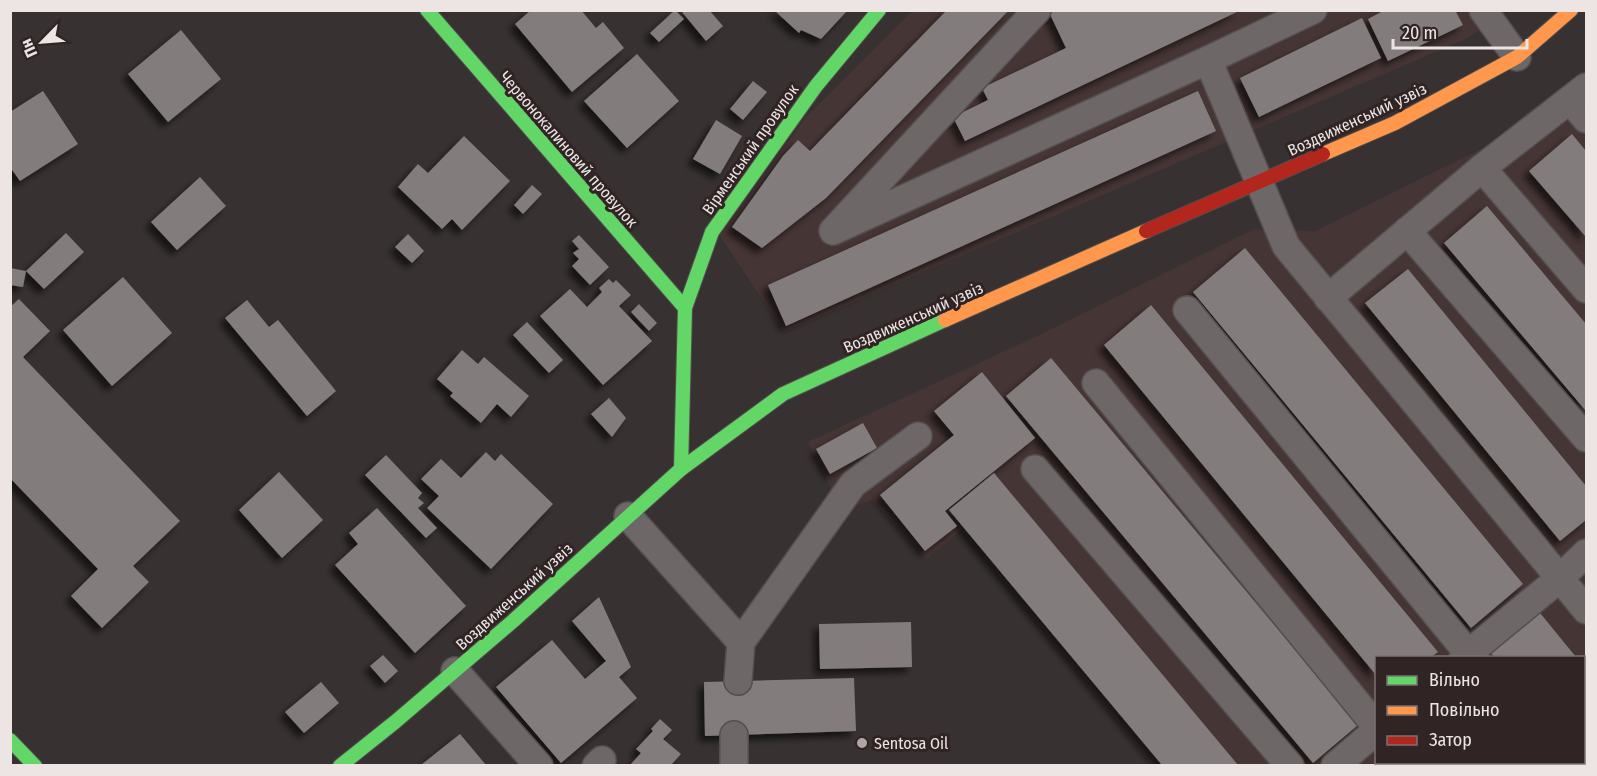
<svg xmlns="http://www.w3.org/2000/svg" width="1597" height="776" font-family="'Fira Sans Condensed',sans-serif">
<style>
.built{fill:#453534;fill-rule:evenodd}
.building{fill:#827d7c;filter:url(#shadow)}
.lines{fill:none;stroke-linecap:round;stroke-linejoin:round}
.lane-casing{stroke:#544e4e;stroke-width:30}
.fast-casing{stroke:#544e4e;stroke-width:16}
.slow-casing{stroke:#544e4e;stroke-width:16}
.jam-casing{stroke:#544e4e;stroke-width:16}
.lane{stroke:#6d6867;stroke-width:27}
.fast{stroke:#63d668;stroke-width:14}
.slow{stroke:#ff974d;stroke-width:14}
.jam{stroke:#b3261e;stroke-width:14}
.poi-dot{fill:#ada6a5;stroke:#302524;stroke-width:2}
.labels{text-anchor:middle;stroke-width:6;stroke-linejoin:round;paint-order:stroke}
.street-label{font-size:16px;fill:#ece5e4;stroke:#302524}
.poi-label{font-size:16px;fill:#ece5e4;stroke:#302524;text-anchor:start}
</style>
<defs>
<filter id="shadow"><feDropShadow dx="-5.5" dy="5.5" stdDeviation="3" flood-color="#0009"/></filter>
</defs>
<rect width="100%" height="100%" fill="#373131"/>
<g class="built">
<path d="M 912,11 L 1507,11 L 1468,38 L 784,332 L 720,236 L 806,117 Z"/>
<path d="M 1586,75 L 1586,765 L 1147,765 L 1150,762 L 962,530 L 926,559 L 872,500 L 842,510 L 808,442 L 1039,335 L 1254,229 L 1315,231 L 1513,133 ZM 1376,658 L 1584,658 L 1584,762 L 1376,762 Z"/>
</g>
<g class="building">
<path d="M 531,10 L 581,10 L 596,28 L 603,22 L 624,48 L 572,92 L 515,24 Z"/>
<path d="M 675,10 L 684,19 L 659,42 L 650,33 Z"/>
<path d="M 684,10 L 709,10 L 723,26 L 706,41 L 682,12 Z"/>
<path d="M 774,10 L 845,10 L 846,12 L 821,39 L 801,30 L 799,33 Z"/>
<path d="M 947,10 L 1009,10 L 826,198 L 762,248 L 732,227 L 783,156 L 798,140 L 810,151 Z"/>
<path d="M 1048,10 L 1241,10 L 965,141 L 953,117 L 988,100 L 982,88 L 1066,48 Z"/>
<path d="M 1385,10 L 1455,10 L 1463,25 L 1388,61 L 1368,19 Z"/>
<path d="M 1362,18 L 1381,58 L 1259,117 L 1240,78 Z"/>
<path d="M 181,30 L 221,79 L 168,122 L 128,74 Z"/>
<path d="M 637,54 L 679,101 L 627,148 L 584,101 Z"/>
<path d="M 753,81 L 767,92 L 743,120 L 730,109 Z"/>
<path d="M 43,91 L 78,144 L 20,181 L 10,167 L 10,112 Z"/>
<path d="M 1198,91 L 1216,131 L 786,326 L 768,285 Z"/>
<path d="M 716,120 L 742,136 L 720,174 L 693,159 Z"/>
<path d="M 1572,134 L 1586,151 L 1586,237 L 1529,171 Z"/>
<path d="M 464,136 L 510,181 L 462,230 L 452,219 L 442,229 L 398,187 L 418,164 L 428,173 Z"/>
<path d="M 200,177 L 226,206 L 177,250 L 151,222 Z"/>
<path d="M 532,185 L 542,194 L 523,214 L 514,205 Z"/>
<path d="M 1487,206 L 1586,324 L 1586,411 L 1444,243 Z"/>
<path d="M 66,233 L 84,252 L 44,289 L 26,271 L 23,287 L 10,285 L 10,268 L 26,271 Z"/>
<path d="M 408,234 L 424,251 L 412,263 L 395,247 Z"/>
<path d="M 579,235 L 609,267 L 590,285 L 572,266 L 579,259 L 573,253 L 579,249 L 572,241 Z"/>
<path d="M 1245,248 L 1523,584 L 1471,628 L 1193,292 Z"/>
<path d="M 1408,269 L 1586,486 L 1586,520 L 1560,541 L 1365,303 Z"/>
<path d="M 123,277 L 172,333 L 112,386 L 63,330 Z"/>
<path d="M 609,279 L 613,283 L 616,280 L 631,295 L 619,306 L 652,341 L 603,385 L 540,316 L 570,289 L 587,307 L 602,292 L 599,288 Z"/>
<path d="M 19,299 L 50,331 L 23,357 L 180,521 L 133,566 L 149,582 L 102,628 L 71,596 L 98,569 L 10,478 L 10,307 Z"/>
<path d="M 247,300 L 269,327 L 278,320 L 336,391 L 307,416 L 225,318 Z"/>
<path d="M 639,304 L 657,323 L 649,331 L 631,312 Z"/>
<path d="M 1151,305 L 1438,652 L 1431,657 L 1377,657 L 1376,675 L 1104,345 Z"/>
<path d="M 527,322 L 563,360 L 549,373 L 513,335 Z"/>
<path d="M 462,350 L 478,364 L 484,357 L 529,396 L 511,417 L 497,404 L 481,423 L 450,396 L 453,393 L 437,379 Z"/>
<path d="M 1051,358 L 1358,725 L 1313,763 L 1006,396 Z"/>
<path d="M 982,372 L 1035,438 L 945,511 L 957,526 L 925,551 L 880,495 L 954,435 L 934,411 Z"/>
<path d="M 609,398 L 626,418 L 612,437 L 591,414 Z"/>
<path d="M 863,423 L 877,448 L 830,474 L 816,449 Z"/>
<path d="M 486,452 L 495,461 L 501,454 L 553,504 L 491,569 L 427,508 L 439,496 L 421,479 L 441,459 L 461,478 Z"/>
<path d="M 386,455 L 422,493 L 418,498 L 424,503 L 418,508 L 437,528 L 426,538 L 365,475 Z"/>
<path d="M 279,472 L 323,520 L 282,558 L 239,510 Z"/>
<path d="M 994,473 L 1238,765 L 1162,765 L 949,510 Z"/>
<path d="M 377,508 L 466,606 L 415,653 L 335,565 L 358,544 L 349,533 Z"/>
<path d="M 599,597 L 631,667 L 619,677 L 637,698 L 561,763 L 496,687 L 552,640 L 585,679 L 606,661 L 572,621 Z"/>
<path d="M 1536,608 L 1576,657 L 1494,657 L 1487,649 Z"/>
<path d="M 911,622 L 912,667 L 820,669 L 819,624 Z"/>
<path d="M 383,655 L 398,671 L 385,683 L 370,666 Z"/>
<path d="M 1584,667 L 1586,671 L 1586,765 L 1583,765 L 1580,762 L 1584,762 Z"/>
<path d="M 854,678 L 856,731 L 705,736 L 704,682 Z"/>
<path d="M 321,682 L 339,703 L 304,733 L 285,712 Z"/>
<path d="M 660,719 L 672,730 L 663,739 L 681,754 L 671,765 L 630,765 L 641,753 L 636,749 L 653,731 L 651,729 Z"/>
<path d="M 460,734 L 486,765 L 421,765 Z"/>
<path d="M 1452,762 L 1528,762 L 1530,765 L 1454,765 Z"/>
</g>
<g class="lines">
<defs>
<g id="lane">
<path d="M 1037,10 L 833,231 L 1208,60 L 1313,10"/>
<path d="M 1483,10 L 1517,57"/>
<path d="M 1208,60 L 1286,246 L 1586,610"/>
<path d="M 1570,100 L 1586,119"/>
<path d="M 1482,168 L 1586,289"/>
<path d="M 1407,231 L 1586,438"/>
<path d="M 1328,298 L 1482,168 L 1586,87"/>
<path d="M 1187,310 L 1472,658"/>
<path d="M 1096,383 L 1376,726"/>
<path d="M 1035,469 L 1290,766"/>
<path d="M 628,516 L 741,642 L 738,681"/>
<path d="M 741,642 L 853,484 L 918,436"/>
<path d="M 1463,658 L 1560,578 L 1586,553"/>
<path d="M 455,671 L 539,766"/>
<path d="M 1410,762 L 1413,766"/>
<path d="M 1559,762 L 1562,766"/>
<path d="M 596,766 L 602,760"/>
<path d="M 734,766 L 734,735"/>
<path d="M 1335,766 L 1376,731"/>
</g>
<g id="fast">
<path d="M 427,10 L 685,308"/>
<path d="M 681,469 L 685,308 L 712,232 L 816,86 L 879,10"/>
<path d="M 10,740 L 35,766"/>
<path d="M 340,766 L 395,722 L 513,621 L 681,469 L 783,394 L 945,320"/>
</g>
<g id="slow">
<path d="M 1323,154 L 1395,123 L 1517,57 L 1571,10"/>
<path d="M 945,320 L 1146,231"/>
</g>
<path id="jam" d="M 1146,231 L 1323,154"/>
</defs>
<use href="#lane" class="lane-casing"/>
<use href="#fast" class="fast-casing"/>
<use href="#slow" class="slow-casing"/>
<use href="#jam" class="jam-casing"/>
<use href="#lane" class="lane"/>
<use href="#fast" class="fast"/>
<use href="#slow" class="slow"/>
<use href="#jam" class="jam"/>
</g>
<circle class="poi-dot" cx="862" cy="743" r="6"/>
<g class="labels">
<g class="street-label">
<text transform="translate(1357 119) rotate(-25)" y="6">Воздвиженський узвіз</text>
<text transform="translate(569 149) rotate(49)" y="6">Червонокалиновий провулок</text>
<text transform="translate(750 149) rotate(-55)" y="6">Вірменський провулок</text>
<text transform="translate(913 317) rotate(-24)" y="6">Воздвиженський узвіз</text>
<text transform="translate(514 596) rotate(-42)" y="6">Воздвиженський узвіз</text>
</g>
<g class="poi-label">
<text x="874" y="749">Sentosa Oil</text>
</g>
</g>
<rect width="1597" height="776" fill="none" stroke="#ece5e4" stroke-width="24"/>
<rect x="1375" y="656" width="210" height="108" fill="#302524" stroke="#7b7271" stroke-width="1.5"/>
<rect x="1387" y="676" width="30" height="9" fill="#63d668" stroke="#7b7271" stroke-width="1.5"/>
<text x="1429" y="686" font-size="18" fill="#ece5e4">Вільно</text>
<rect x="1387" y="706" width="30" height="9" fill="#ff974d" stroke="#7b7271" stroke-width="1.5"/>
<text x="1429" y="716" font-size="18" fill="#ece5e4">Повільно</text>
<rect x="1387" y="736" width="30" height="9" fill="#b3261e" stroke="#7b7271" stroke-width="1.5"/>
<text x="1429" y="746" font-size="18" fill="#ece5e4">Затор</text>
<g transform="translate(42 42) rotate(245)" stroke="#302524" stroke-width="4.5" paint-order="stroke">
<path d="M0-4.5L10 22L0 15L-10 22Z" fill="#ece5e4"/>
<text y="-9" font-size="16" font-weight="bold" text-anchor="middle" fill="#ece5e4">Пн</text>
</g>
<path d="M1393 39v9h134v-9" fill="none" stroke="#ece5e4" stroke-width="3"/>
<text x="1402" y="39" font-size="18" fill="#ece5e4" stroke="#302524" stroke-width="4.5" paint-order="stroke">20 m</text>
</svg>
